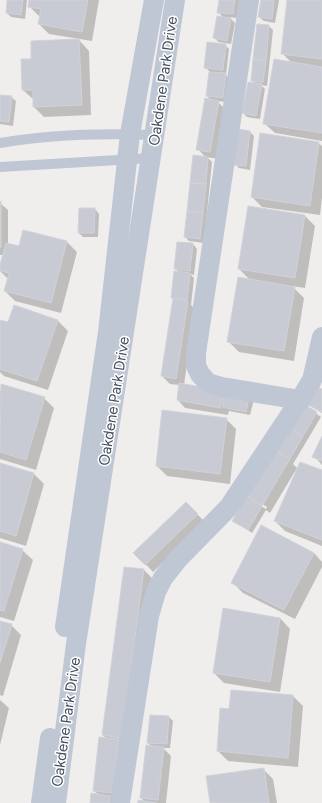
<svg xmlns="http://www.w3.org/2000/svg" width="322" height="803" font-family="Figtree,sans-serif">
<style>
.shadow{fill:#0003;fill-rule:evenodd}
.building{fill:#c9cbd4;stroke:#d1d2da}
.lines{fill:none;stroke-linecap:round;stroke-linejoin:round}
.lane{stroke:#bfc7d4;stroke-width:10}
.street{stroke:#bfc7d4;stroke-width:20}
.labels{text-anchor:middle;stroke-width:3;stroke-linejoin:round;paint-order:stroke}
.street-label{font-size:15px;fill:#444e5c;stroke:#fff}
</style>
<rect width="100%" height="100%" fill="#f0eeed"/>
<g class="shadow">
<path d="M 8,0 L 27,0 L 25,19 L 11,17 L 7,13 Z"/>
<path d="M 30,0 L 99,0 L 92,41 L 49,34 L 39,24 L 40,17 L 29,6 Z"/>
<path d="M 220,0 L 239,0 L 237,18 L 229,17 L 235,23 L 231,44 L 219,42 L 214,38 L 224,18 L 218,12 Z"/>
<path d="M 262,0 L 279,0 L 275,23 L 264,21 L 259,17 Z"/>
<path d="M 288,0 L 322,0 L 322,141 L 275,133 L 264,123 L 292,63 L 282,53 Z"/>
<path d="M 269,26 L 273,30 L 267,86 L 261,85 L 265,89 L 260,119 L 247,117 L 243,113 L 255,84 L 252,81 Z"/>
<path d="M 79,40 L 89,51 L 91,115 L 44,117 L 34,107 L 34,100 L 23,90 L 22,60 L 32,60 Z"/>
<path d="M 225,45 L 229,49 L 226,75 L 229,78 L 227,102 L 217,101 L 226,110 L 218,159 L 207,157 L 212,162 L 204,243 L 189,241 L 185,237 L 206,158 L 198,149 L 212,101 L 207,96 L 210,72 L 206,68 Z"/>
<path d="M 0,96 L 11,97 L 16,101 L 13,126 L 0,124 Z"/>
<path d="M 250,132 L 254,136 L 250,170 L 239,168 L 235,164 Z"/>
<path d="M 318,143 L 322,146 L 322,198 L 320,215 L 262,207 L 252,197 Z"/>
<path d="M 0,203 L 8,210 L 8,244 L 19,247 L 23,231 L 67,242 L 77,252 L 61,313 L 15,301 L 5,291 L 8,279 L 0,271 L 4,255 L 0,255 Z"/>
<path d="M 249,207 L 305,216 L 315,226 L 305,288 L 292,286 L 304,298 L 294,361 L 239,352 L 228,341 L 251,281 L 239,269 Z"/>
<path d="M 95,209 L 99,214 L 98,237 L 83,237 L 79,233 Z"/>
<path d="M 193,244 L 197,249 L 194,275 L 190,274 L 194,278 L 191,305 L 195,309 L 184,385 L 254,399 L 250,415 L 229,411 L 228,415 L 185,408 L 178,400 L 180,385 L 170,384 L 162,376 L 174,299 L 172,297 L 179,273 L 175,268 Z"/>
<path d="M 0,321 L 8,324 L 58,321 L 68,331 L 48,390 L 4,376 L 0,372 Z"/>
<path d="M 2,386 L 44,398 L 54,408 L 36,470 L 0,459 L 0,392 Z"/>
<path d="M 322,390 L 322,413 L 308,404 Z"/>
<path d="M 303,404 L 321,417 L 293,464 L 298,469 L 322,472 L 322,546 L 285,531 L 275,521 L 297,468 L 270,513 L 266,510 L 252,533 L 233,520 ZM 256,500 L 267,507 L 266,509 L 256,503 Z"/>
<path d="M 226,419 L 236,429 L 230,484 L 167,476 L 157,466 Z"/>
<path d="M 322,439 L 322,465 L 314,456 Z"/>
<path d="M 0,464 L 34,474 L 44,484 L 26,546 L 0,538 Z"/>
<path d="M 186,503 L 205,522 L 153,572 L 135,553 Z"/>
<path d="M 0,543 L 22,550 L 33,560 L 14,621 L 0,617 Z"/>
<path d="M 314,553 L 322,562 L 322,567 L 295,619 L 243,593 L 233,583 Z"/>
<path d="M 144,570 L 154,580 L 113,803 L 91,803 L 99,795 L 94,791 L 106,738 L 103,735 Z"/>
<path d="M 224,609 L 280,618 L 290,629 L 280,692 L 224,683 L 214,673 Z"/>
<path d="M 0,622 L 11,625 L 21,635 L 3,696 L 0,695 Z"/>
<path d="M 232,691 L 293,696 L 303,706 L 298,767 L 228,761 L 218,751 L 230,710 Z"/>
<path d="M 0,700 L 9,708 L 0,745 Z"/>
<path d="M 169,717 L 173,721 L 170,748 L 163,748 L 171,756 L 166,803 L 139,803 L 145,802 L 141,798 L 152,747 L 148,743 Z"/>
<path d="M 263,769 L 273,779 L 277,803 L 211,803 Z"/>
</g>
<g class="building">
<path d="M 7,0 L 23,0 L 21,15 L 6,13 Z"/>
<path d="M 29,0 L 88,0 L 82,32 L 38,24 L 41,9 L 28,7 Z"/>
<path d="M 219,0 L 235,0 L 233,14 L 217,13 Z"/>
<path d="M 261,0 L 274,0 L 272,19 L 258,17 Z"/>
<path d="M 287,0 L 322,0 L 322,59 L 281,54 Z"/>
<path d="M 217,16 L 231,18 L 227,41 L 213,38 Z"/>
<path d="M 257,24 L 269,25 L 266,61 L 253,59 Z"/>
<path d="M 79,39 L 82,105 L 33,107 L 33,90 L 22,90 L 21,59 L 31,59 L 31,41 Z"/>
<path d="M 207,42 L 226,44 L 223,70 L 204,68 Z"/>
<path d="M 253,59 L 266,61 L 263,82 L 251,81 Z"/>
<path d="M 274,59 L 322,67 L 322,133 L 263,124 Z"/>
<path d="M 209,72 L 226,73 L 223,98 L 206,96 Z"/>
<path d="M 248,82 L 262,84 L 256,116 L 242,113 Z"/>
<path d="M 0,95 L 12,96 L 9,122 L 0,121 Z"/>
<path d="M 205,98 L 219,101 L 210,152 L 196,150 Z"/>
<path d="M 238,129 L 250,131 L 246,166 L 234,165 Z"/>
<path d="M 260,133 L 319,142 L 310,206 L 251,197 Z"/>
<path d="M 193,155 L 208,157 L 206,184 L 190,183 Z"/>
<path d="M 190,183 L 206,184 L 203,213 L 187,211 Z"/>
<path d="M 1,201 L 1,247 L 0,247 L 0,202 Z"/>
<path d="M 248,206 L 305,215 L 295,278 L 238,269 Z"/>
<path d="M 79,208 L 95,208 L 94,233 L 78,233 Z"/>
<path d="M 187,211 L 203,213 L 200,239 L 184,237 Z"/>
<path d="M 23,230 L 67,241 L 51,303 L 4,291 L 9,273 L 0,271 L 0,265 L 6,243 L 19,246 Z"/>
<path d="M 177,242 L 193,243 L 190,271 L 174,269 Z"/>
<path d="M 174,271 L 190,273 L 187,300 L 171,298 Z"/>
<path d="M 238,277 L 295,287 L 284,351 L 227,342 Z"/>
<path d="M 173,298 L 188,301 L 176,379 L 161,376 Z"/>
<path d="M 14,305 L 58,320 L 37,381 L 0,369 L 0,320 L 8,322 Z"/>
<path d="M 179,383 L 224,391 L 220,408 L 177,400 Z"/>
<path d="M 1,384 L 45,397 L 26,460 L 0,452 Z"/>
<path d="M 315,386 L 322,389 L 322,412 L 306,404 Z"/>
<path d="M 226,389 L 250,394 L 246,412 L 222,407 Z"/>
<path d="M 302,403 L 317,412 L 303,436 L 288,427 Z"/>
<path d="M 162,410 L 227,418 L 220,474 L 156,466 Z"/>
<path d="M 288,427 L 303,436 L 290,459 L 274,450 Z"/>
<path d="M 322,436 L 322,461 L 312,457 Z"/>
<path d="M 274,450 L 290,459 L 262,506 L 247,496 Z"/>
<path d="M 300,462 L 322,470 L 322,540 L 274,521 Z"/>
<path d="M 0,463 L 34,473 L 16,536 L 0,531 Z"/>
<path d="M 247,496 L 262,506 L 248,530 L 232,521 Z"/>
<path d="M 186,502 L 198,514 L 145,565 L 133,553 Z"/>
<path d="M 261,525 L 314,553 L 284,610 L 231,583 Z"/>
<path d="M 0,542 L 23,549 L 4,611 L 0,610 Z"/>
<path d="M 124,567 L 144,569 L 122,738 L 102,735 Z"/>
<path d="M 223,608 L 280,618 L 270,682 L 213,673 Z"/>
<path d="M 0,621 L 12,624 L 0,663 Z"/>
<path d="M 231,690 L 293,695 L 288,758 L 217,751 L 220,708 L 229,709 Z"/>
<path d="M 150,715 L 169,716 L 167,744 L 147,743 Z"/>
<path d="M 99,737 L 119,739 L 113,793 L 93,791 Z"/>
<path d="M 146,745 L 164,747 L 158,800 L 140,798 Z"/>
<path d="M 264,768 L 269,803 L 210,803 L 206,776 Z"/>
<path d="M 91,793 L 110,796 L 109,803 L 90,803 Z"/>
<path d="M 138,800 L 156,803 L 138,803 Z"/>
</g>
<g class="lines">
<g class="lane">
<path d="M 0,143 C 50,134 104,133 155,135"/>
<path d="M 0,167 L 152,158"/>
</g>
<g class="street">
<path d="M 249,0 L 196,353 L 196,366 L 200,374 L 208,383 L 222,387 L 300,400"/>
<path d="M 65,627 L 108,332 L 130,134 L 154,0"/>
<path d="M 41,803 L 50,738"/>
<path d="M 56,803 L 76,644 L 175,0"/>
<path d="M 120,803 L 149,616 L 156,592 L 163,578 L 178,559 L 229,507 L 300,400 L 312,380 L 322,337"/>
</g>
</g>
<g class="labels">
<g class="street-label">
<text transform="translate(163 81) rotate(-82)" y="5">Oakdene Park Drive</text>
<text transform="translate(114 401) rotate(-81)" y="5">Oakdene Park Drive</text>
<text transform="translate(66 722) rotate(-82)" y="5">Oakdene Park Drive</text>
</g>
</g>
</svg>
